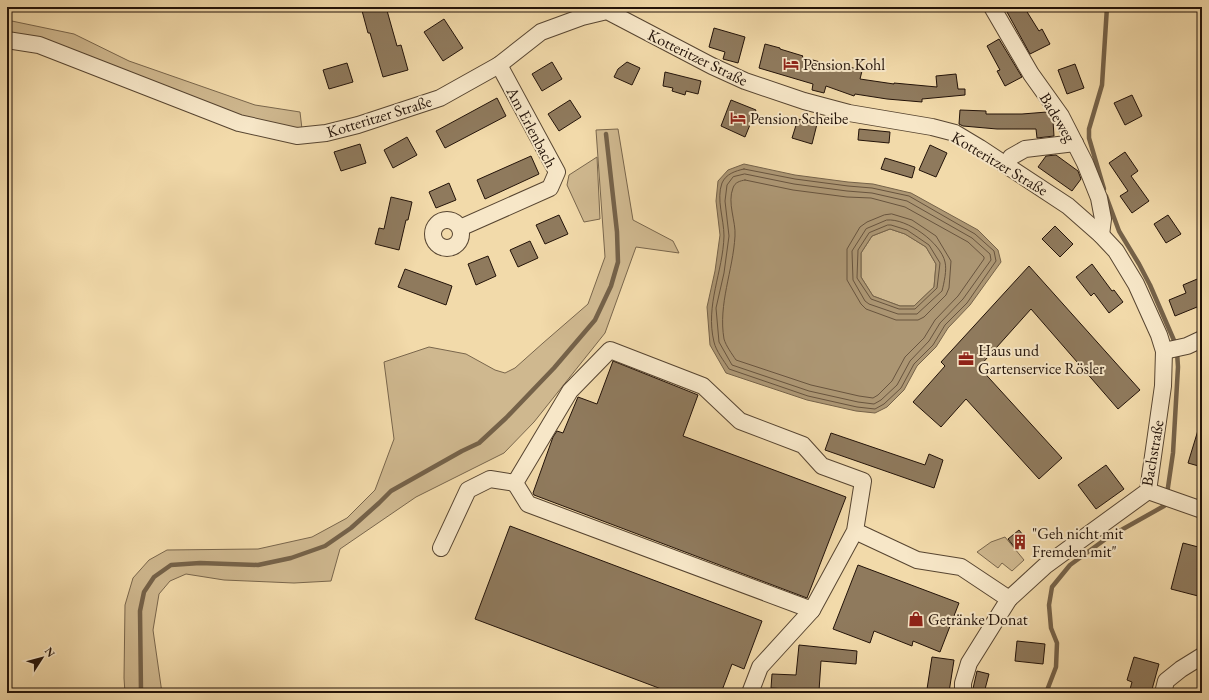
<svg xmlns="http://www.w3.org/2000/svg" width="1209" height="700" font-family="'EB Garamond',serif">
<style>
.green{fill:#cfb88f;stroke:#79664c}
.water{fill:#ac9673;stroke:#756249;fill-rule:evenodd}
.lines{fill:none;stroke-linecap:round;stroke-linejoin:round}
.shore{stroke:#68543e;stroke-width:1}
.stream{stroke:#756249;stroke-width:4.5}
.building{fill:#8f7a5d;stroke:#231309}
.minor-casing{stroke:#574531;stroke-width:18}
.minor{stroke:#f7e7c8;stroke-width:16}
.labels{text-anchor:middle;stroke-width:4;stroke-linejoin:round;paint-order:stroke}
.street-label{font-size:16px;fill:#231309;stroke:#f7e7c8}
.poi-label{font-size:16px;fill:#231309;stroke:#f7e7c8;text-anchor:start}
</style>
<rect width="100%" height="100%" fill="#f2daaa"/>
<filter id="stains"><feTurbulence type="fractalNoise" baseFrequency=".005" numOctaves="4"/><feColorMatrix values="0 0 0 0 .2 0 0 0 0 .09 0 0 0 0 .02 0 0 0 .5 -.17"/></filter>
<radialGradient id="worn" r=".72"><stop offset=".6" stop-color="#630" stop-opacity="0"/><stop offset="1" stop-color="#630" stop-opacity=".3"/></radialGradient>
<g class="green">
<path d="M 7,20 L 74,34 L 129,61 L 255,105 L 300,112 L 302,129 L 249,120 L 20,35 L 7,32 Z"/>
<path d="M 618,129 L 633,220 L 673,241 L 679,253 L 636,247 L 605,333 L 534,422 L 504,453 L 416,497 L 340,549 L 331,581 L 294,583 L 224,580 L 186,574 L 170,581 L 159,594 L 153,630 L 162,693 L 125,693 L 124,678 L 125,605 L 133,578 L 149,560 L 167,550 L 258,549 L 312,537 L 347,518 L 375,490 L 394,439 L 384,362 L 429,347 L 466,354 L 495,370 L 505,373 L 515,368 L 543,343 L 588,304 L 605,257 L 596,130 Z"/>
<path d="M 597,157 L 600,219 L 584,222 L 567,185 L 569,175 Z"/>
<path d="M 890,229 L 905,234 L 926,247 L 936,264 L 934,287 L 914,306 L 900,306 L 873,296 L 861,277 L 861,253 L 872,236 Z"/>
<path d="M 1005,537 L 1024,560 L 1012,571 L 1002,563 L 998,568 L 977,552 L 991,542 Z"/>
</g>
<path class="water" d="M 744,164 L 795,175 L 848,182 L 873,184 L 911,193 L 978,230 L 998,250 L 1001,262 L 970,305 L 948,328 L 936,347 L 917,366 L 904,390 L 887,407 L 875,413 L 856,411 L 807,400 L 726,373 L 710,345 L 707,307 L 715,271 L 720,235 L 716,201 L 718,181 L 728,170 ZM 890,229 L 905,234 L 926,247 L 936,264 L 934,287 L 914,306 L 900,306 L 873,296 L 861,277 L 861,253 L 872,236 Z"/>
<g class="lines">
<g class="shore">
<path d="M 744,169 L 795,179 L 848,186 L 872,188 L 909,196 L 975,234 L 994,251 L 996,261 L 967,303 L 945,325 L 933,345 L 914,364 L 901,388 L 884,404 L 875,409 L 857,407 L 808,396 L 729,369 C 724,361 716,351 714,342 C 705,305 723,272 724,236 C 724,219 716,199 722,183 C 726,174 735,171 744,169 Z"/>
<path d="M 745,174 L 794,184 L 847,191 L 872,193 L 907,201 L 972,238 L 990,254 L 991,260 L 963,299 L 940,323 L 929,341 L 910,361 L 897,385 L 881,400 L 874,404 L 858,402 L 809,391 L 732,365 L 719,342 L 716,308 L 724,273 L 729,236 L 725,201 L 727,185 L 733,177 Z"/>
<path d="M 745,180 L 793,190 L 847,197 L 871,198 L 905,207 L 968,242 L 984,257 L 984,259 L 958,296 L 935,320 L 924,338 L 905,357 L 892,381 L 878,395 L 873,398 L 859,396 L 811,385 L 736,360 C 732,354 726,346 724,339 C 718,304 733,271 735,236 C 736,221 727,203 733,188 C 735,182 740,181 745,180 Z"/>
<path d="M 892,214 L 912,220 L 936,236 L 951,261 L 949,288 L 946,295 L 924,317 L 918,320 L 896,320 L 866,309 L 861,304 L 847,280 L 847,249 L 860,227 L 867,222 L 884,215 Z"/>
<path d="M 887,220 C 907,218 941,243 945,262 C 947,270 944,283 942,291 L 917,314 L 898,314 L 869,304 L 865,301 L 853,280 L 852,251 L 866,229 Z"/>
<path d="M 888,225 L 891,225 L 907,230 L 929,245 L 940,263 L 937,288 L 915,309 L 899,309 L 871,299 L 857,278 L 858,250 L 869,233 Z"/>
</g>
<g class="stream">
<path d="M 1104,189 L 1089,138 L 1089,129 L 1102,85 L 1107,7"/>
<path d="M 1106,196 L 1119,231 L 1139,264 L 1150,285 L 1176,345"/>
<path d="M 1167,494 L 1173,453 L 1178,367 L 1177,352"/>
<path d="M 141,693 L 140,611 L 144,592 L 154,577 L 171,565 L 200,563 L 258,565 L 291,558 L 325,546 L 351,528 L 379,503 L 391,491 L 462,451 L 479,443 L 506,418 L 554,368 L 595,320 L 611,286 L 618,262 L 617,232 L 606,134"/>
<path d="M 1046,693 L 1056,667 L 1057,643 L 1051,628 L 1049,605 L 1052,587 L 1070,565 L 1107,538 L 1164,506 L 1165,501"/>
</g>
</g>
<g class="building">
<path d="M 361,7 L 386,7 L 397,46 L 401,45 L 408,70 L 383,77 L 370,33 L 368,33 Z"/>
<path d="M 1016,7 L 1024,7 L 1039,31 L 1042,29 L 1050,44 L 1030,54 L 1007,12 Z"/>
<path d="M 444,19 L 463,48 L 443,61 L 424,32 Z"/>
<path d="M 714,28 L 745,37 L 738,63 L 723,59 L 725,52 L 709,47 Z"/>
<path d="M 999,39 L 1022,77 L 1005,86 L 997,71 L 1000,70 L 987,46 Z"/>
<path d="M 765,44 L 780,48 L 780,49 L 803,56 L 802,57 L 849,70 L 850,67 L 862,71 L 860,79 L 894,84 L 894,83 L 937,87 L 936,76 L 956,74 L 958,89 L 965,89 L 965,95 L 922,99 L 922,102 L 887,99 L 855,94 L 854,96 L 826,86 L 824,93 L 812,90 L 813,84 L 759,68 Z"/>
<path d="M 552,62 L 562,79 L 542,91 L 532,74 Z"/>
<path d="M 627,62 L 640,68 L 632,85 L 614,77 L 618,69 Z"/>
<path d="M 347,63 L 353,82 L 329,89 L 323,70 Z"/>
<path d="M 1075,64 L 1084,88 L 1067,94 L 1058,70 Z"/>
<path d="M 665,72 L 701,81 L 698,94 L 686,91 L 685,95 L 672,91 L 673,88 L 663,86 Z"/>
<path d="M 1132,95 L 1142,116 L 1125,125 L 1114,103 Z"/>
<path d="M 497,98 L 506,116 L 445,148 L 436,131 Z"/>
<path d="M 570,100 L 581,117 L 559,131 L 548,114 Z"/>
<path d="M 731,100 L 756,110 L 745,137 L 721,126 Z"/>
<path d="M 960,110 L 986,111 L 986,114 L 1022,114 L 1047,112 L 1053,121 L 1054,136 L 1037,138 L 1036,129 L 997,129 L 963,126 L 959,124 Z"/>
<path d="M 798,119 L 817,124 L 812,144 L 792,138 Z"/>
<path d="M 859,129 L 890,132 L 889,143 L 858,140 Z"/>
<path d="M 407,137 L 417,155 L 393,168 L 384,150 Z"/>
<path d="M 360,144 L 366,163 L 341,171 L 334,152 Z"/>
<path d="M 930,145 L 947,153 L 936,177 L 919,170 Z"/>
<path d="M 1125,152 L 1138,171 L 1131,176 L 1149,201 L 1132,213 L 1120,196 L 1128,191 L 1109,163 Z"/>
<path d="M 1056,155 L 1078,171 L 1081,179 L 1072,191 L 1038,167 L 1046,156 Z"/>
<path d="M 531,156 L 539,174 L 485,199 L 477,180 Z"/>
<path d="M 885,158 L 915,167 L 912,178 L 881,169 Z"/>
<path d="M 449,183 L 456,200 L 436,208 L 429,192 Z"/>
<path d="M 391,197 L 412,202 L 408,220 L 406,220 L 399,250 L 375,244 L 379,228 L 384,229 Z"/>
<path d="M 559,215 L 568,234 L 545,244 L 536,225 Z"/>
<path d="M 1168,215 L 1181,234 L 1166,243 L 1154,224 Z"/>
<path d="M 1055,226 L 1073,244 L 1060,257 L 1042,239 Z"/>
<path d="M 530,241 L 538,258 L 518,267 L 510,250 Z"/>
<path d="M 488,256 L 496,276 L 476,285 L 468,264 Z"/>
<path d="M 1092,264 L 1112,291 L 1114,290 L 1123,302 L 1109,313 L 1094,293 L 1091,296 L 1076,277 Z"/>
<path d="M 1029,266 L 1140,390 L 1118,409 L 1031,309 L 979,367 L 1062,458 L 1039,479 L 966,399 L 941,427 L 913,402 L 945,366 L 941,362 Z"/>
<path d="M 405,269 L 452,286 L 446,305 L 398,287 Z"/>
<path d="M 1202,277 L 1202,305 L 1175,316 L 1169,300 L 1186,293 L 1183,285 Z"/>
<path d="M 613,361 L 698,395 L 683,436 L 846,497 L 807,598 L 534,495 L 533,493 L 553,437 L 557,431 L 563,433 L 578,397 L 597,404 Z"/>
<path d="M 1199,427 L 1202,428 L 1202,467 L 1188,463 Z"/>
<path d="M 831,433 L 925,465 L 929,454 L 943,460 L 934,488 L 825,450 Z"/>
<path d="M 1106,465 L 1124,489 L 1096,509 L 1078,485 Z"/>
<path d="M 510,526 L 762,621 L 744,669 L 732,664 L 721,693 L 672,693 L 475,619 Z"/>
<path d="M 1019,530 L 1026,539 L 1015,548 L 1008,539 Z"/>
<path d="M 1183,543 L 1202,548 L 1202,597 L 1171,589 Z"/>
<path d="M 858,565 L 959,603 L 940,652 L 913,641 L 912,646 L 874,631 L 870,643 L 833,629 Z"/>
<path d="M 1017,641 L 1045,644 L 1043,664 L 1015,661 Z"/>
<path d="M 799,645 L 857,651 L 856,664 L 821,661 L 819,691 L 771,688 L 772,674 L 796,675 Z"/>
<path d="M 932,657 L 954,660 L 949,692 L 927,689 Z"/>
<path d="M 1134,657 L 1159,664 L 1151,693 L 1129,693 L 1132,682 L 1127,680 Z"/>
<path d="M 977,671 L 989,674 L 984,693 L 972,693 Z"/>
</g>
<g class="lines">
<defs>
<g id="minor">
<path d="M 992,7 L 1031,74 L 1061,116 L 1085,163 L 1099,198 L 1103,219 L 1101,235"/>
<path d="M 7,40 L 39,45 L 239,123 L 297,136 L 326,133 L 358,125 L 440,98 L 499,65 L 541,32 L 582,17 L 607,11 L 712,66 L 745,81 L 804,101 L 849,113 L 932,127 L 955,133 L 980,148 L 1068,206 L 1101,235 L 1116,251 L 1136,284 L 1159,335 L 1164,351 L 1163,386 L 1148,491 L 1045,566 L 1009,599 L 969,663 L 963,683 L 963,693"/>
<path d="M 1006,165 L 1011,157 L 1025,149 L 1075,143"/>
<circle cx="447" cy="234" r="14"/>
<path d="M 460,228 L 550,188 L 557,172 L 499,65"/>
<path d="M 1164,351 L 1187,346 L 1202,339"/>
<path d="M 1148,491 L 1202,510"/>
<path d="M 855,531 L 812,610 L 528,504 L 515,483 L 570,391 L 610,350 L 703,386 L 740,421 L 803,445 L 822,466 L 863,481 L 855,531 L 917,560 L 961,567 L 1009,599"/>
<path d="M 441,548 L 468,490 L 490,479 L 515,483"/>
<path d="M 750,693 L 760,667 L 812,610"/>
<path d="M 1163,693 L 1166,681 L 1181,669 L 1202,656"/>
</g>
</defs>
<use href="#minor" class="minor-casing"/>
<use href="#minor" class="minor"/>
</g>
<defs>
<symbol id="hotel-bare" viewBox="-9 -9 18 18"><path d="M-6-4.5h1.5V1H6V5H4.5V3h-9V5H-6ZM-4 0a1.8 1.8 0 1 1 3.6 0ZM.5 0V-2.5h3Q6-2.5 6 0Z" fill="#8f2418" stroke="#f7e7c8" stroke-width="2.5" paint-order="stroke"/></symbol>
<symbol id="office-bare" viewBox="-9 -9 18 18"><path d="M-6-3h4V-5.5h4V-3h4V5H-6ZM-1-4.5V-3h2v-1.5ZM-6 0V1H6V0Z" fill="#8f2418" stroke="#f7e7c8" stroke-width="2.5" paint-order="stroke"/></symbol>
<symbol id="building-bare" viewBox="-9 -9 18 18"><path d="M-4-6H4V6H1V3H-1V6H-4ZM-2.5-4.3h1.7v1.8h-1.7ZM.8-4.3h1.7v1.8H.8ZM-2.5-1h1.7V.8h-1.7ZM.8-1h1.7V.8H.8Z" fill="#8f2418" stroke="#f7e7c8" stroke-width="2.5" paint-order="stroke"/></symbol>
<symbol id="shop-bare" viewBox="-9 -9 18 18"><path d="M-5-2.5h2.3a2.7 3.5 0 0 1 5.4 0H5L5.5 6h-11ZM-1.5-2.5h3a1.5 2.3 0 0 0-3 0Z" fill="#8f2418" stroke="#f7e7c8" stroke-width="2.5" paint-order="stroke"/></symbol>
</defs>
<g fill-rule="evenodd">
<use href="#hotel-bare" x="780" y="53" width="22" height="22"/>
<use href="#hotel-bare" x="727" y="107" width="22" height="22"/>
<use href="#office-bare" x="955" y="348" width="22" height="22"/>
<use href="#building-bare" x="1009" y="531" width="22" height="22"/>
<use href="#shop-bare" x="905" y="608" width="22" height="22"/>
</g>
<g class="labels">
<g class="street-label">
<text transform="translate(698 57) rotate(26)" y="6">Kotteritzer Straße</text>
<text transform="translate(379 116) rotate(-17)" y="6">Kotteritzer Straße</text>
<text transform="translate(1058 117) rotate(59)" y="6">Badeweg</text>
<text transform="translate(532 127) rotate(62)" y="6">Am Erlenbach</text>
<text transform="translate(1000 163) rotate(31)" y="6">Kotteritzer Straße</text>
<text transform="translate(1152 453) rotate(-80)" y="6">Bachstraße</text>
</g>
<g class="poi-label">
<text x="803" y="70">Pension Kohl</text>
<text x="750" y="124">Pension Scheibe</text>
<text x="978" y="356">Haus und<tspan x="978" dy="18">Gartenservice Rösler</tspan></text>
<text x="1032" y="539">"Geh nicht mit<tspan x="1032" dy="18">Fremden mit"</tspan></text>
<text x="928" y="625">Getränke Donat</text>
</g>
</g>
<rect width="1209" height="700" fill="none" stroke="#f2daaa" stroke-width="24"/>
<rect x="8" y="8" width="1193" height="684" fill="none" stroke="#231309" stroke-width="2"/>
<rect x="12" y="12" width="1185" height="676" fill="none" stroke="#231309"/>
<g transform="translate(42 658) rotate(54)" stroke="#f7e7c8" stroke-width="3" paint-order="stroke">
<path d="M0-3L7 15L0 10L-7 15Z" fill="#231309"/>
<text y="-6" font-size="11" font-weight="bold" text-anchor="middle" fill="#231309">N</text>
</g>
<rect width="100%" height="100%" filter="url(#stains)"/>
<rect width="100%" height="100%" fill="url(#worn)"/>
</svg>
